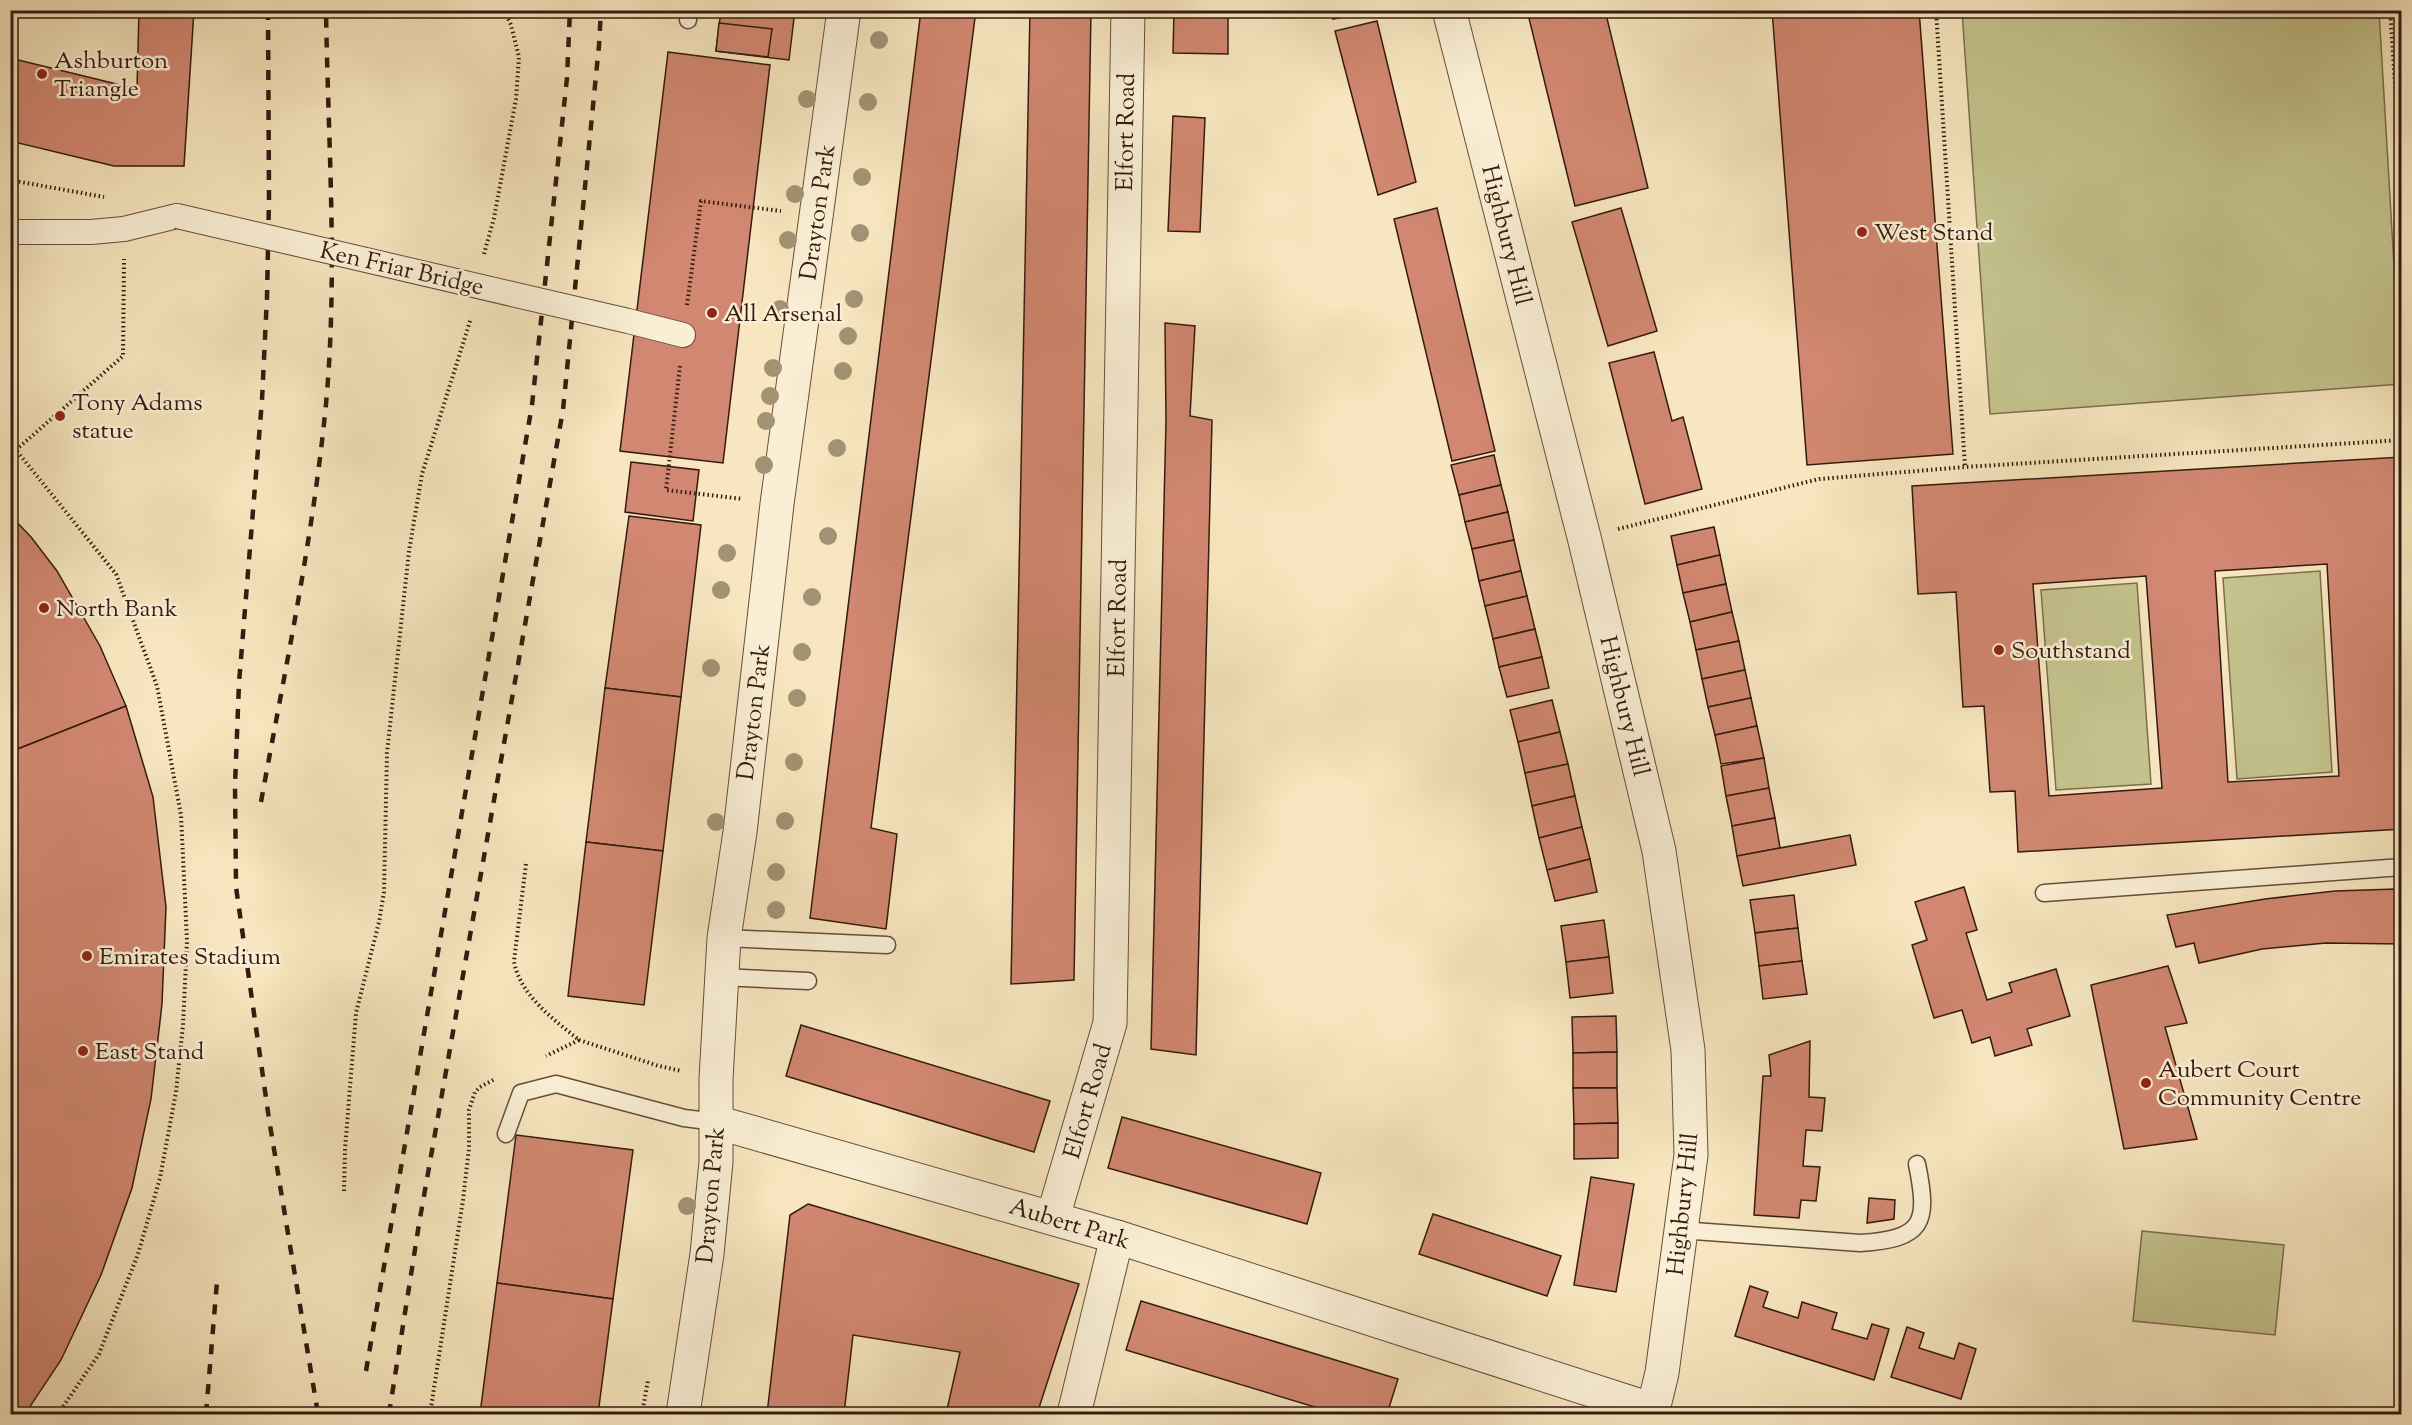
<svg xmlns="http://www.w3.org/2000/svg" width="2412" height="1425" font-family="'Sorts Mill Goudy',serif">
<style>
.green{fill:#c4c38d;stroke:#7c6e4e;stroke-width:1.5}
.building{fill:#d18771;stroke:#341a10;stroke-width:1.5;fill-rule:evenodd}
.lines{fill:none;stroke-linecap:round;stroke-linejoin:round}
.service-casing{stroke:#654d3c;stroke-width:19}
.pedestrian-casing{stroke:#654d3c;stroke-width:26}
.minor-casing{stroke:#654d3c;stroke-width:35}
.path{stroke:#341a10;stroke-width:4;stroke-dasharray:1.5 3;stroke-linecap:butt}
.service{stroke:#faefd5;stroke-width:16}
.pedestrian{stroke:#faefd5;stroke-width:24}
.minor{stroke:#faefd5;stroke-width:33}
.rail{stroke:#341a10;stroke-width:4.5;stroke-dasharray:10 10;stroke-linecap:butt}
.pedestrian-bridge-casing{stroke:#654d3c;stroke-width:26;stroke-linecap:butt}
.pedestrian-bridge{stroke:#faefd5;stroke-width:24}
.tree{fill:#a39274}
.poi-dot{fill:#8f2418;stroke:#faefd5;stroke-width:2}
.labels{text-anchor:middle;stroke-width:5;stroke-linejoin:round;paint-order:stroke}
.poi-label{font-size:24px;fill:#341a10;stroke:#faefd5;text-anchor:start}
.street-label{font-size:24px;fill:#341a10;stroke:#faefd5}
</style>
<rect width="100%" height="100%" fill="#f7e6bf"/>
<filter id="stains"><feTurbulence type="fractalNoise" baseFrequency=".00333" numOctaves="4"/><feColorMatrix values="0 0 0 0 .2 0 0 0 0 .09 0 0 0 0 .02 0 0 0 .5 -.17"/></filter>
<radialGradient id="worn" r=".72"><stop offset=".6" stop-color="#630" stop-opacity="0"/><stop offset="1" stop-color="#630" stop-opacity=".3"/></radialGradient>
<g class="green">
<path d="M 1962,11 L 2379,11 L 2401,384 L 1990,414 Z"/>
<path d="M 2320,571 L 2332,772 L 2237,779 L 2223,578 Z"/>
<path d="M 2137,583 L 2151,784 L 2056,790 L 2041,590 Z"/>
<path d="M 2142,1231 L 2284,1245 L 2275,1335 L 2133,1321 Z"/>
</g>
<g class="building">
<path d="M 139,10 L 194,10 L 184,166 L 114,166 L 10,141 L 10,58 L 137,89 Z"/>
<path d="M 721,10 L 795,10 L 789,60 L 716,51 Z"/>
<path d="M 921,10 L 976,10 L 871,828 L 897,834 L 886,929 L 810,918 Z"/>
<path d="M 1030,10 L 1091,10 L 1074,980 L 1011,984 Z"/>
<path d="M 1174,10 L 1228,10 L 1228,54 L 1173,53 Z"/>
<path d="M 1332,10 L 1373,10 L 1373,11 L 1333,19 Z"/>
<path d="M 1527,10 L 1605,10 L 1648,188 L 1575,206 Z"/>
<path d="M 1772,10 L 1919,10 L 1953,454 L 1807,465 Z"/>
<path d="M 2398,10 L 2402,10 L 2402,69 Z"/>
<path d="M 1377,21 L 1416,182 L 1378,195 L 1335,31 Z"/>
<path d="M 719,23 L 772,29 L 768,57 L 716,51 Z"/>
<path d="M 668,52 L 770,65 L 723,463 L 620,451 Z"/>
<path d="M 1173,116 L 1205,118 L 1200,232 L 1168,231 Z"/>
<path d="M 1437,208 L 1495,451 L 1452,461 L 1394,219 Z"/>
<path d="M 1621,208 L 1657,331 L 1608,346 L 1572,222 Z"/>
<path d="M 1165,323 L 1195,326 L 1190,416 L 1212,420 L 1196,1055 L 1151,1049 L 1166,421 Z"/>
<path d="M 1654,352 L 1672,421 L 1683,417 L 1702,489 L 1645,504 L 1609,363 Z"/>
<path d="M 1494,455 L 1501,485 L 1459,495 L 1451,465 Z"/>
<path d="M 2402,457 L 2402,829 L 2018,852 L 2015,791 L 1990,792 L 1984,706 L 1963,707 L 1956,592 L 1918,594 L 1912,486 ZM 2327,564 L 2339,776 L 2228,782 L 2215,571 ZM 2146,576 L 2162,788 L 2049,796 L 2033,584 Z"/>
<path d="M 631,462 L 699,470 L 693,521 L 625,512 Z"/>
<path d="M 1501,485 L 1508,512 L 1465,522 L 1459,495 Z"/>
<path d="M 1508,512 L 1514,540 L 1472,549 L 1465,522 Z"/>
<path d="M 10,515 L 31,537 L 57,571 L 100,646 L 126,706 L 10,752 Z"/>
<path d="M 629,516 L 701,525 L 681,697 L 605,688 Z"/>
<path d="M 1714,527 L 1720,555 L 1677,565 L 1671,536 Z"/>
<path d="M 1514,540 L 1521,571 L 1479,581 L 1472,549 Z"/>
<path d="M 1720,555 L 1726,584 L 1683,593 L 1677,565 Z"/>
<path d="M 1521,571 L 1527,596 L 1485,606 L 1479,581 Z"/>
<path d="M 1726,584 L 1732,612 L 1690,622 L 1683,593 Z"/>
<path d="M 1527,596 L 1535,629 L 1493,639 L 1485,606 Z"/>
<path d="M 1732,612 L 1739,641 L 1696,650 L 1690,622 Z"/>
<path d="M 1535,629 L 1542,657 L 1499,667 L 1493,639 Z"/>
<path d="M 1739,641 L 1745,670 L 1702,679 L 1696,650 Z"/>
<path d="M 1542,657 L 1549,688 L 1507,697 L 1499,667 Z"/>
<path d="M 1745,670 L 1751,698 L 1708,707 L 1702,679 Z"/>
<path d="M 605,688 L 681,697 L 663,851 L 586,842 Z"/>
<path d="M 1751,698 L 1757,726 L 1715,735 L 1708,707 Z"/>
<path d="M 1552,700 L 1560,732 L 1518,742 L 1510,710 Z"/>
<path d="M 126,706 L 153,797 L 166,907 L 162,1004 L 151,1099 L 132,1188 L 101,1275 L 61,1360 L 25,1414 L 10,1414 L 10,752 Z"/>
<path d="M 1757,726 L 1764,758 L 1721,764 L 1715,735 Z"/>
<path d="M 1560,732 L 1568,764 L 1525,773 L 1518,742 Z"/>
<path d="M 1764,758 L 1769,788 L 1726,796 L 1721,766 Z"/>
<path d="M 1568,764 L 1575,796 L 1532,806 L 1525,773 Z"/>
<path d="M 1769,788 L 1775,818 L 1732,826 L 1726,796 Z"/>
<path d="M 1575,796 L 1582,827 L 1539,838 L 1532,806 Z"/>
<path d="M 1775,818 L 1780,848 L 1737,856 L 1732,826 Z"/>
<path d="M 1582,827 L 1590,859 L 1547,870 L 1539,838 Z"/>
<path d="M 1850,835 L 1856,865 L 1743,886 L 1737,856 Z"/>
<path d="M 586,842 L 663,851 L 644,1005 L 568,996 Z"/>
<path d="M 1590,859 L 1597,892 L 1555,901 L 1547,870 Z"/>
<path d="M 1964,887 L 1977,930 L 1966,933 L 1987,1000 L 2012,992 L 2009,983 L 2056,969 L 2070,1016 L 2027,1029 L 2032,1045 L 1995,1056 L 1990,1037 L 1972,1043 L 1962,1010 L 1934,1018 L 1912,945 L 1927,940 L 1915,902 Z"/>
<path d="M 2396,889 L 2402,890 L 2402,944 L 2326,943 L 2262,949 L 2199,963 L 2194,943 L 2176,947 L 2167,915 L 2265,899 L 2335,891 Z"/>
<path d="M 1794,895 L 1798,928 L 1755,933 L 1750,900 Z"/>
<path d="M 1604,920 L 1609,957 L 1566,962 L 1561,926 Z"/>
<path d="M 1798,928 L 1802,961 L 1759,966 L 1755,933 Z"/>
<path d="M 1609,957 L 1613,993 L 1570,998 L 1566,962 Z"/>
<path d="M 1802,961 L 1807,994 L 1763,999 L 1759,966 Z"/>
<path d="M 2168,966 L 2187,1023 L 2165,1027 L 2197,1139 L 2124,1149 L 2091,985 Z"/>
<path d="M 1616,1016 L 1617,1052 L 1573,1053 L 1572,1017 Z"/>
<path d="M 801,1025 L 1050,1101 L 1034,1152 L 786,1076 Z"/>
<path d="M 1810,1041 L 1809,1097 L 1825,1098 L 1822,1131 L 1806,1130 L 1803,1166 L 1820,1167 L 1816,1201 L 1801,1200 L 1799,1218 L 1754,1215 L 1763,1076 L 1771,1076 L 1769,1055 Z"/>
<path d="M 1617,1052 L 1617,1088 L 1573,1088 L 1573,1053 Z"/>
<path d="M 1573,1088 L 1617,1088 L 1618,1123 L 1574,1124 Z"/>
<path d="M 1122,1117 L 1321,1173 L 1307,1224 L 1108,1168 Z"/>
<path d="M 1618,1123 L 1618,1158 L 1574,1159 L 1574,1124 Z"/>
<path d="M 516,1135 L 633,1150 L 613,1299 L 497,1283 Z"/>
<path d="M 1591,1177 L 1634,1184 L 1616,1292 L 1574,1285 Z"/>
<path d="M 1869,1198 L 1895,1200 L 1894,1219 L 1867,1223 Z"/>
<path d="M 808,1204 L 1079,1284 L 1037,1414 L 946,1414 L 960,1352 L 853,1335 L 844,1414 L 767,1414 L 790,1215 Z"/>
<path d="M 1433,1214 L 1561,1256 L 1547,1296 L 1419,1254 Z"/>
<path d="M 497,1283 L 613,1299 L 598,1414 L 480,1414 Z"/>
<path d="M 1750,1286 L 1768,1292 L 1763,1307 L 1798,1318 L 1802,1302 L 1837,1313 L 1832,1329 L 1867,1339 L 1872,1324 L 1889,1329 L 1874,1380 L 1735,1336 Z"/>
<path d="M 1141,1301 L 1398,1379 L 1387,1414 L 1338,1414 L 1126,1350 Z"/>
<path d="M 1907,1327 L 1924,1333 L 1919,1348 L 1954,1359 L 1959,1343 L 1976,1349 L 1961,1399 L 1891,1377 Z"/>
</g>
<g class="lines">
<defs>
<g id="service">
<path d="M 688,20 L 689,10"/>
<path d="M 2044,893 L 2402,867"/>
<path d="M 724,938 L 887,945"/>
<path d="M 721,977 L 808,981"/>
<path d="M 506,1134 L 521,1093 L 556,1084 L 684,1118 L 716,1122"/>
<path d="M 1680,1230 L 1860,1243 C 1924,1239 1929,1223 1917,1164"/>
</g>
<g id="pedestrian">
<path d="M 10,232 L 91,232 L 124,229 L 177,216"/>
<path d="M 628,321 L 683,335"/>
</g>
<g id="minor">
<path d="M 1449,10 L 1584,537 L 1659,851 L 1688,1050 L 1691,1155 L 1662,1373 L 1652,1414"/>
<path d="M 716,1122 L 1117,1237 L 1653,1410"/>
<path d="M 1053,1217 L 1110,1023 L 1128,10"/>
<path d="M 683,1414 L 707,1254 L 716,1162 L 716,1079 L 724,938 L 740,832 L 777,504 L 844,10"/>
<path d="M 1074,1414 L 1117,1237"/>
</g>
</defs>
<use href="#service" class="service-casing"/>
<use href="#pedestrian" class="pedestrian-casing"/>
<use href="#minor" class="minor-casing"/>
<g class="path">
<path d="M 1936,10 L 1965,467"/>
<path d="M 2390,10 L 2402,185"/>
<path d="M 10,180 L 104,197"/>
<path d="M 484,254 L 494,218 L 516,99 L 519,57 L 511,25 L 504,10"/>
<path d="M 687,305 L 701,201 L 781,211"/>
<path d="M 680,366 L 666,490 L 743,499"/>
<path d="M 10,446 L 16,450 L 116,574 L 157,686 L 181,815 L 187,941 L 183,1025 L 176,1092 L 160,1178 L 138,1254 L 99,1354 L 58,1414"/>
<path d="M 16,450 L 123,356 L 124,259"/>
<path d="M 1618,529 L 1819,479 L 1965,467 L 2402,440"/>
<path d="M 526,864 L 514,961 C 519,994 554,1020 579,1040 L 546,1056"/>
<path d="M 579,1040 L 659,1066 L 681,1071"/>
<path d="M 344,1191 L 345,1149 L 356,1013 L 379,922 L 384,892 L 387,753 L 409,551 L 422,474 L 471,318"/>
<path d="M 430,1414 L 463,1200 L 469,1148 L 469,1110 L 475,1092 L 480,1087 L 495,1079"/>
<path d="M 642,1414 L 648,1380"/>
</g>
<use href="#service" class="service"/>
<use href="#pedestrian" class="pedestrian"/>
<use href="#minor" class="minor"/>
<g class="rail">
<path d="M 268,10 L 269,198 L 267,297 L 262,400 L 239,683 L 235,785 L 236,887 L 269,1119 L 318,1414"/>
<path d="M 261,802 C 285,670 313,538 326,404 C 338,274 328,141 326,10"/>
<path d="M 366,1371 L 532,405 L 567,78 L 570,10"/>
<path d="M 206,1414 L 217,1281"/>
<path d="M 389,1414 L 419,1224 L 563,410 L 599,45 L 601,10"/>
</g>
<defs>
<path id="pedestrian-bridge" d="M 177,216 L 628,321"/>
</defs>
<use href="#pedestrian-bridge" class="pedestrian-bridge-casing"/>
<use href="#pedestrian-bridge" class="pedestrian-bridge"/>
</g>
<g class="tree">
<circle cx="879" cy="40" r="9"/>
<circle cx="807" cy="99" r="9"/>
<circle cx="868" cy="102" r="9"/>
<circle cx="862" cy="177" r="9"/>
<circle cx="795" cy="194" r="9"/>
<circle cx="860" cy="233" r="9"/>
<circle cx="788" cy="240" r="9"/>
<circle cx="854" cy="299" r="9"/>
<circle cx="780" cy="309" r="9"/>
<circle cx="848" cy="336" r="9"/>
<circle cx="773" cy="368" r="9"/>
<circle cx="843" cy="371" r="9"/>
<circle cx="770" cy="396" r="9"/>
<circle cx="766" cy="421" r="9"/>
<circle cx="837" cy="448" r="9"/>
<circle cx="764" cy="465" r="9"/>
<circle cx="828" cy="536" r="9"/>
<circle cx="727" cy="553" r="9"/>
<circle cx="721" cy="590" r="9"/>
<circle cx="812" cy="597" r="9"/>
<circle cx="802" cy="652" r="9"/>
<circle cx="711" cy="668" r="9"/>
<circle cx="797" cy="698" r="9"/>
<circle cx="794" cy="762" r="9"/>
<circle cx="785" cy="821" r="9"/>
<circle cx="716" cy="822" r="9"/>
<circle cx="776" cy="872" r="9"/>
<circle cx="776" cy="910" r="9"/>
<circle cx="687" cy="1206" r="9"/>
</g>
<g class="poi-dot">
<circle cx="42" cy="74" r="6"/>
<circle cx="1862" cy="232" r="6"/>
<circle cx="712" cy="313" r="6"/>
<circle cx="60" cy="416" r="6"/>
<circle cx="44" cy="608" r="6"/>
<circle cx="1999" cy="650" r="6"/>
<circle cx="87" cy="956" r="6"/>
<circle cx="83" cy="1051" r="6"/>
<circle cx="2146" cy="1083" r="6"/>
</g>
<g class="labels">
<g class="poi-label">
<text x="54" y="68">Ashburton<tspan x="54" dy="28">Triangle</tspan></text>
<text x="1874" y="240">West Stand</text>
<text x="724" y="321">All Arsenal</text>
<text x="72" y="410">Tony Adams<tspan x="72" dy="28">statue</tspan></text>
<text x="56" y="616">North Bank</text>
<text x="2011" y="658">Southstand</text>
<text x="99" y="964">Emirates Stadium</text>
<text x="95" y="1059">East Stand</text>
<text x="2158" y="1077">Aubert Court<tspan x="2158" dy="28">Community Centre</tspan></text>
</g>
<g class="street-label">
<text transform="translate(1125 132) rotate(-89)" y="8">Elfort Road</text>
<text transform="translate(817 212) rotate(-82)" y="8">Drayton Park</text>
<text transform="translate(1507 235) rotate(76)" y="8">Highbury Hill</text>
<text transform="translate(402 268) rotate(13)" y="8">Ken Friar Bridge</text>
<text transform="translate(1117 618) rotate(-89)" y="8">Elfort Road</text>
<text transform="translate(1625 706) rotate(76)" y="8">Highbury Hill</text>
<text transform="translate(753 712) rotate(-83)" y="8">Drayton Park</text>
<text transform="translate(1087 1101) rotate(-74)" y="8">Elfort Road</text>
<text transform="translate(710 1195) rotate(-85)" y="8">Drayton Park</text>
<text transform="translate(1682 1204) rotate(-84)" y="8">Highbury Hill</text>
<text transform="translate(1070 1223) rotate(17)" y="8">Aubert Park</text>
</g>
</g>
<rect width="2412" height="1425" fill="none" stroke="#f7e6bf" stroke-width="36"/>
<rect x="12" y="12" width="2388" height="1401" fill="none" stroke="#341a10" stroke-width="3"/>
<rect x="18" y="18" width="2376" height="1389" fill="none" stroke="#341a10" stroke-width="1.5"/>
<rect width="100%" height="100%" filter="url(#stains)"/>
<rect width="100%" height="100%" fill="url(#worn)"/>
</svg>
